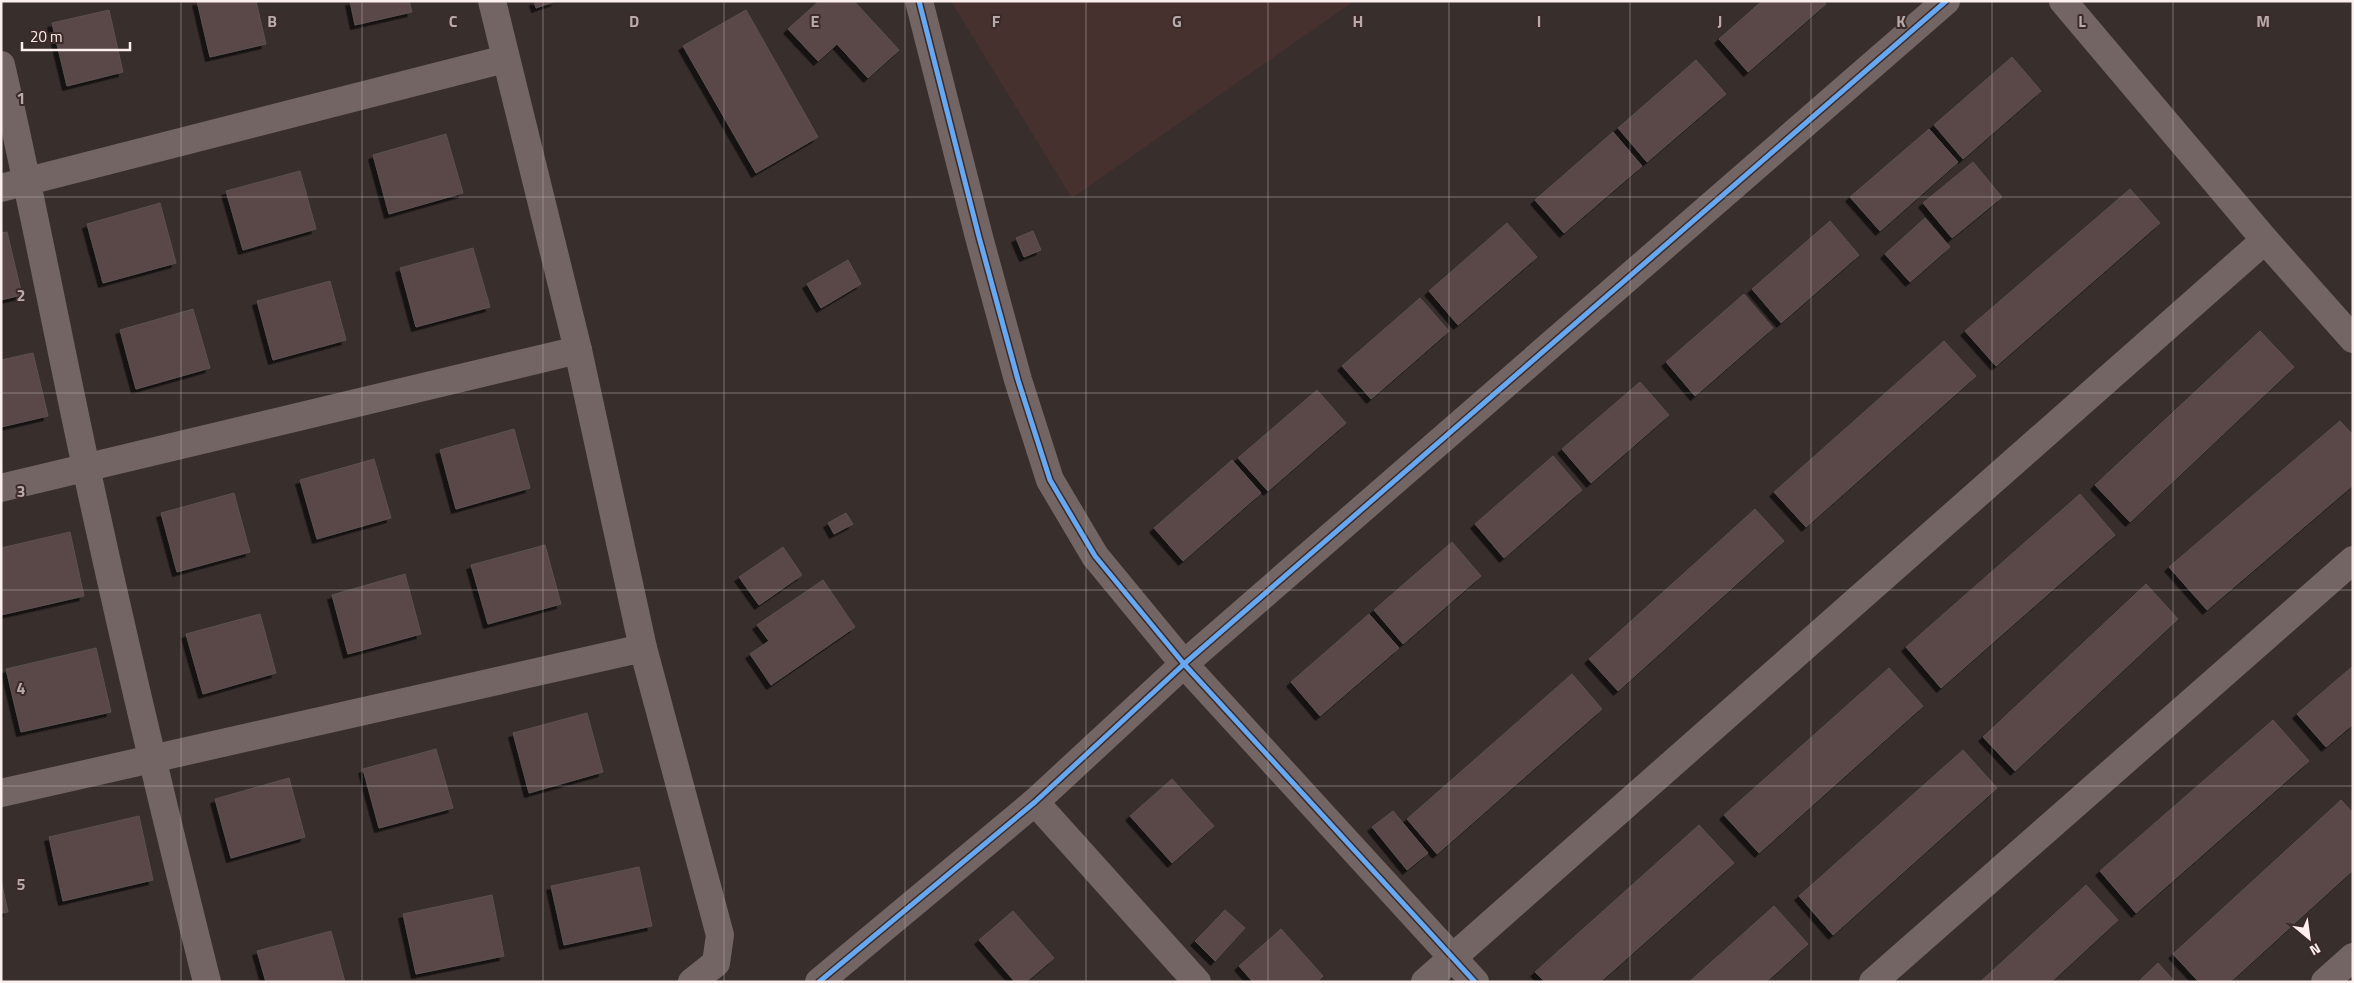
<svg xmlns="http://www.w3.org/2000/svg" width="2354" height="983" font-family="'Titillium Web',sans-serif">
<style>
.built{fill:#47312e}
.building{fill:#5a4746;stroke:#5b5251;filter:url(#shadow)}
.lines{fill:none;stroke-linecap:round;stroke-linejoin:round}
.minor{stroke:#726564;stroke-width:28}
.cycleway-casing{stroke:#3c2a28;stroke-width:8}
.cycleway{stroke:#66a8f1;stroke-width:5}
.grid{fill:none;stroke:#b7acab;stroke-width:1;stroke-opacity:0.55}
.grid-label{font-size:16px;text-anchor:middle;font-weight:bold;fill:#b7acab;stroke:#3c2a28;stroke-width:4;stroke-linejoin:round;paint-order:stroke}
</style>
<defs>
<filter id="shadow"><feDropShadow dx="-4.5" dy="4.5" stdDeviation="0" flood-color="#0009"/></filter>
</defs>
<rect width="100%" height="100%" fill="#382e2c"/>
<path class="built" d="M 956,1 L 1354,1 L 1072,198 L 952,3 Z"/>
<g class="building">
<path d="M 197,1 L 256,1 L 266,44 L 210,57 Z"/>
<path d="M 350,1 L 409,1 L 412,12 L 355,25 Z"/>
<path d="M 534,1 L 556,1 L 536,8 Z"/>
<path d="M 819,1 L 854,1 L 899,50 L 868,78 L 837,44 L 818,61 L 788,29 Z"/>
<path d="M 1762,1 L 1823,1 L 1826,4 L 1748,72 L 1719,39 Z"/>
<path d="M 109,10 L 123,72 L 67,86 L 52,23 Z"/>
<path d="M 746,10 L 818,137 L 756,173 L 683,46 Z"/>
<path d="M 2012,57 L 2041,91 L 1963,159 L 1934,125 Z"/>
<path d="M 1696,60 L 1726,94 L 1647,162 L 1618,128 Z"/>
<path d="M 1929,129 L 1958,162 L 1880,231 L 1850,197 Z"/>
<path d="M 1613,132 L 1642,166 L 1564,233 L 1535,200 Z"/>
<path d="M 446,134 L 463,193 L 389,214 L 373,155 Z"/>
<path d="M 1973,162 L 2002,197 L 1952,238 L 1923,203 Z"/>
<path d="M 300,171 L 316,229 L 243,250 L 226,191 Z"/>
<path d="M 2130,189 L 2160,223 L 1996,366 L 1965,331 Z"/>
<path d="M 160,203 L 176,263 L 103,283 L 87,224 Z"/>
<path d="M 1925,218 L 1950,247 L 1910,282 L 1885,254 Z"/>
<path d="M 1830,221 L 1859,255 L 1781,323 L 1752,289 Z"/>
<path d="M 1507,223 L 1537,257 L 1458,325 L 1429,291 Z"/>
<path d="M 1033,231 L 1041,250 L 1024,257 L 1016,238 Z"/>
<path d="M 7,232 L 22,295 L 1,300 L 1,233 Z"/>
<path d="M 473,248 L 490,307 L 416,327 L 400,268 Z"/>
<path d="M 848,260 L 861,284 L 821,308 L 807,284 Z"/>
<path d="M 330,281 L 346,340 L 273,360 L 257,301 Z"/>
<path d="M 1744,294 L 1773,328 L 1695,396 L 1666,362 Z"/>
<path d="M 1420,298 L 1449,331 L 1371,399 L 1342,366 Z"/>
<path d="M 193,309 L 210,368 L 136,389 L 120,330 Z"/>
<path d="M 2260,331 L 2294,367 L 2130,522 L 2095,485 Z"/>
<path d="M 1944,341 L 1976,376 L 1806,527 L 1774,492 Z"/>
<path d="M 33,353 L 48,416 L 1,427 L 1,360 Z"/>
<path d="M 1640,382 L 1669,415 L 1591,483 L 1562,449 Z"/>
<path d="M 1317,390 L 1346,423 L 1268,491 L 1238,458 Z"/>
<path d="M 2340,421 L 2353,435 L 2353,485 L 2207,610 L 2169,567 Z"/>
<path d="M 514,429 L 530,488 L 456,509 L 440,450 Z"/>
<path d="M 1553,456 L 1582,490 L 1504,558 L 1475,524 Z"/>
<path d="M 374,459 L 391,518 L 317,539 L 300,480 Z"/>
<path d="M 1232,460 L 1261,493 L 1183,561 L 1154,528 Z"/>
<path d="M 234,493 L 250,552 L 177,572 L 161,513 Z"/>
<path d="M 2080,494 L 2115,535 L 1941,688 L 1906,647 Z"/>
<path d="M 1755,509 L 1784,541 L 1618,691 L 1589,659 Z"/>
<path d="M 846,513 L 853,524 L 834,534 L 828,523 Z"/>
<path d="M 70,532 L 84,596 L 1,615 L 1,548 Z"/>
<path d="M 1452,542 L 1481,576 L 1403,644 L 1374,610 Z"/>
<path d="M 545,545 L 561,604 L 488,624 L 471,565 Z"/>
<path d="M 783,547 L 802,575 L 759,605 L 739,577 Z"/>
<path d="M 405,574 L 421,634 L 348,654 L 332,595 Z"/>
<path d="M 823,580 L 855,627 L 771,685 L 750,654 L 769,641 L 757,625 Z"/>
<path d="M 2146,584 L 2178,619 L 2015,771 L 1983,737 Z"/>
<path d="M 260,614 L 276,673 L 203,694 L 186,634 Z"/>
<path d="M 1369,614 L 1399,648 L 1320,716 L 1291,682 Z"/>
<path d="M 96,648 L 111,712 L 21,732 L 6,669 Z"/>
<path d="M 2353,666 L 2353,724 L 2326,747 L 2297,714 Z"/>
<path d="M 1889,668 L 1923,706 L 1759,853 L 1724,815 Z"/>
<path d="M 1572,674 L 1602,709 L 1437,854 L 1407,819 Z"/>
<path d="M 587,713 L 603,772 L 529,793 L 513,733 Z"/>
<path d="M 2273,720 L 2309,761 L 2136,913 L 2100,871 Z"/>
<path d="M 436,749 L 453,808 L 379,828 L 363,769 Z"/>
<path d="M 1963,750 L 1997,788 L 1833,935 L 1799,896 Z"/>
<path d="M 289,778 L 305,837 L 231,858 L 215,799 Z"/>
<path d="M 1172,779 L 1214,826 L 1172,863 L 1130,816 Z"/>
<path d="M 2341,800 L 2353,813 L 2353,870 L 2230,982 L 2199,982 L 2173,954 Z"/>
<path d="M 1393,811 L 1428,853 L 1407,870 L 1372,827 Z"/>
<path d="M 139,816 L 153,880 L 63,901 L 49,837 Z"/>
<path d="M 1699,825 L 1734,863 L 1600,982 L 1545,982 L 1535,972 Z"/>
<path d="M 639,867 L 652,926 L 564,945 L 551,886 Z"/>
<path d="M 1,880 L 8,912 L 1,913 Z"/>
<path d="M 2086,885 L 2118,920 L 2051,982 L 1980,982 Z"/>
<path d="M 492,895 L 504,956 L 416,974 L 403,914 Z"/>
<path d="M 1774,906 L 1808,944 L 1766,982 L 1689,982 Z"/>
<path d="M 1225,910 L 1245,928 L 1215,961 L 1195,941 Z"/>
<path d="M 1013,911 L 1054,958 L 1026,982 L 1015,982 L 979,940 Z"/>
<path d="M 1281,929 L 1323,976 L 1317,982 L 1253,982 L 1239,966 Z"/>
<path d="M 331,931 L 345,982 L 266,982 L 257,951 Z"/>
<path d="M 2158,963 L 2175,982 L 2138,982 Z"/>
</g>
<g class="lines">
<g class="minor">
<path d="M 492,1 L 578,350 L 643,648 L 720,935 L 716,963 L 692,982"/>
<path d="M 919,1 L 979,237 L 1018,380 L 1050,480 L 1095,556 L 1184,664 L 1475,982"/>
<path d="M 2063,1 L 2265,240 L 2353,339"/>
<path d="M 1,65 C 32,199 57,333 86,467 C 123,639 164,811 207,982"/>
<path d="M 1,188 L 505,59"/>
<path d="M 1,488 L 578,350"/>
<path d="M 1,793 L 643,648"/>
<path d="M 1035,802 L 1197,982"/>
<path d="M 819,982 L 1035,802 L 1184,664 L 1946,1"/>
<path d="M 1425,982 L 2265,240"/>
<path d="M 1873,982 L 2353,560"/>
<path d="M 2325,982 L 2353,957"/>
</g>
<defs>
<g id="cycleway">
<path d="M 919,1 L 979,237 L 1018,380 L 1050,480 L 1095,556 L 1184,664 L 1475,982"/>
<path d="M 819,982 L 1035,802 L 1184,664 L 1946,1"/>
</g>
</defs>
<use href="#cycleway" class="cycleway-casing"/>
<use href="#cycleway" class="cycleway"/>
</g>
<path class="grid" d="M 181,1 L 181,982M 362,1 L 362,982M 543,1 L 543,982M 724,1 L 724,982M 905,1 L 905,982M 1086,1 L 1086,982M 1268,1 L 1268,982M 1449,1 L 1449,982M 1630,1 L 1630,982M 1811,1 L 1811,982M 1992,1 L 1992,982M 2173,1 L 2173,982M 1,197 L 2353,197M 1,393 L 2353,393M 1,590 L 2353,590M 1,786 L 2353,786"/>
<g class="grid-label">
<text x="272" y="27">B</text>
<text x="453" y="27">C</text>
<text x="634" y="27">D</text>
<text x="815" y="27">E</text>
<text x="996" y="27">F</text>
<text x="1177" y="27">G</text>
<text x="1358" y="27">H</text>
<text x="1539" y="27">I</text>
<text x="1720" y="27">J</text>
<text x="1901" y="27">K</text>
<text x="2082" y="27">L</text>
<text x="2263" y="27">M</text>
<text x="21" y="104">1</text>
<text x="21" y="301">2</text>
<text x="21" y="497">3</text>
<text x="21" y="694">4</text>
<text x="21" y="890">5</text>
</g>
<rect width="2354" height="983" fill="none" stroke="#fcf0ef" stroke-width="5"/>
<g transform="translate(2309 938) rotate(151)" stroke="#3c2a28" stroke-width="4" paint-order="stroke">
<path d="M0-4L9 19L0 12L-9 19Z" fill="#fcf0ef"/>
<text y="-8" font-size="14" font-weight="bold" text-anchor="middle" fill="#fcf0ef">N</text>
</g>
<path d="M22 42v8h108v-8" fill="none" stroke="#fcf0ef" stroke-width="2.5"/>
<text x="30" y="42" font-size="15" fill="#fcf0ef" stroke="#3c2a28" stroke-width="4" paint-order="stroke">20 m</text>
</svg>
